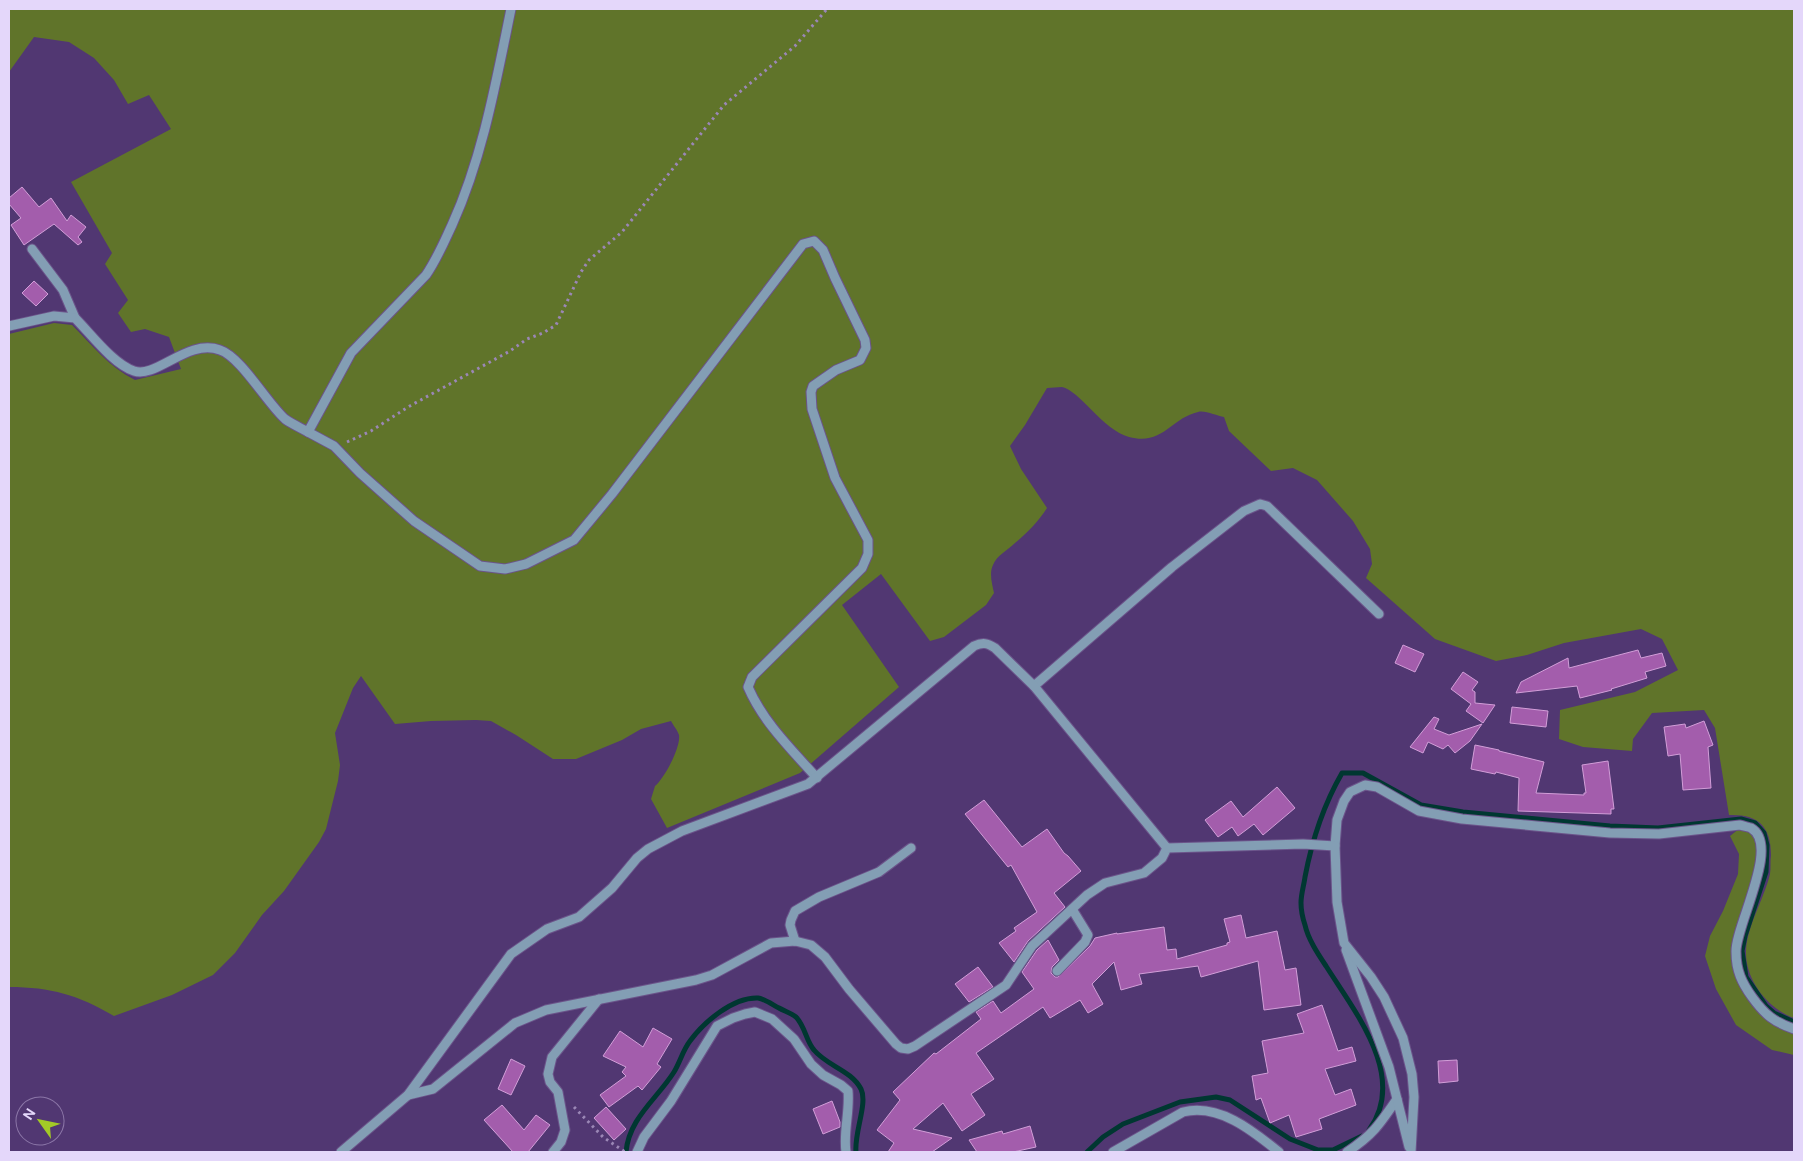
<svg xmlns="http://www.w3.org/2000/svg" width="1803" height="1161" font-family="'DM Sans',sans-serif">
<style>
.green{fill:#60742a}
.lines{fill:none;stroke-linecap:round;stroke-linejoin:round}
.stream{stroke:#003731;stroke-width:5}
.building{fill:#a35dac;stroke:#d29ed8}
.minor-casing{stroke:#6b548a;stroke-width:11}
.path{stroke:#9b87b6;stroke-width:3;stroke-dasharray:2.5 4;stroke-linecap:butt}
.minor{stroke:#839eb4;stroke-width:9}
</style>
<rect width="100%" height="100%" fill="#513772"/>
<g class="green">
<path d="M 9,9 L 1794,9 L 1794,1018 C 1768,1009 1745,980 1746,951 C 1747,926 1764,899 1770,874 C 1771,868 1770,861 1771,855 C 1771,826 1758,814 1729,815 L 1715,728 L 1704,710 L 1652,713 L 1633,739 L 1632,751 L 1583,747 L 1559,739 L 1560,710 L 1635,692 L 1678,670 L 1662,639 L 1641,629 L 1564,643 L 1527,655 L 1496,661 L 1435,639 L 1366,578 L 1372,564 L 1370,549 L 1353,521 L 1317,480 L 1293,468 L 1271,471 L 1229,431 L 1224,417 C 1217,416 1205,410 1198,412 C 1171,418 1163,446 1129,437 C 1103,430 1079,390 1062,387 C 1057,387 1052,388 1047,388 L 1025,425 L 1010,446 L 1021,469 L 1047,508 C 1038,522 1028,532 1015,543 C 1008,550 997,555 993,565 C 989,573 992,584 994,593 L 986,605 L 944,637 L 930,641 L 881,574 L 842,605 L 899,687 L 800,773 L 667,828 L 651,799 L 655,786 C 664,779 681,747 679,735 C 678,731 673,725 671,721 L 641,729 L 622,740 L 576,759 L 553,759 L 516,735 L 491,721 L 476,720 L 431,721 L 395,724 L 361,676 L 353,688 L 335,733 L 340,765 L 338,781 L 326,829 L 319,842 L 284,891 L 262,915 L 235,953 L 213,975 L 172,995 L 114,1016 C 78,995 51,987 9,987 L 9,334 L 54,323 L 72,325 C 92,345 109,367 135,380 L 181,369 L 169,337 L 145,329 L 131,332 L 118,313 L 128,300 L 105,264 L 112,253 L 71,182 L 171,129 L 149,95 L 128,104 L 114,80 L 94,58 L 69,42 L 34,37 L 9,72 Z"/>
<path d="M 1740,828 L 1750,831 L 1756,837 L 1758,847 L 1757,870 L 1733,951 L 1747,994 L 1794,1031 L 1794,1055 L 1772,1050 L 1736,1025 L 1716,989 L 1705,956 L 1710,936 L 1723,911 L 1738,874 L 1739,854 L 1730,836 Z"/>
</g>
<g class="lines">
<g class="stream">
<path d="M 1369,1130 C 1408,1077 1355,1012 1326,966 C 1318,954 1308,939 1305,925 C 1303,919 1301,910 1301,903 C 1301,894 1304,885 1305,877 C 1312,840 1323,806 1342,773 L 1363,773 L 1421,805 L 1463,812 L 1610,826 L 1658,828 L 1741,819 L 1755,823 L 1764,833 L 1767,845 L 1766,872 L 1745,936 L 1742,951 L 1746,977 L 1766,1006 L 1774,1013 L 1794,1022"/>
<path d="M 626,1152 C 629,1118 657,1099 674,1072 C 680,1062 683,1050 690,1041 C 704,1022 733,997 758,998 C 765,999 773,1005 779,1008 C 784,1011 791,1013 796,1017 C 805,1026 806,1041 814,1050 C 827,1066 851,1070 861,1089 C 868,1103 854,1133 856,1152"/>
<path d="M 1087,1152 L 1103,1137 L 1123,1124 L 1180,1102 L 1216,1097 L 1230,1100 L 1290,1139 L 1318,1150 L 1333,1150 L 1362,1136"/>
</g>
</g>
<g class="building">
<path d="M 22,187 L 39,207 L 51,198 L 67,221 L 71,215 L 86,227 L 78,237 L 82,242 L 78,245 L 54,224 L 24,245 L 11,225 L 21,218 L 9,204 L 9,198 Z"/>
<path d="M 34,281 L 48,294 L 36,306 L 22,293 Z"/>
<path d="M 1403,645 L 1424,654 L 1415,672 L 1395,663 Z"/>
<path d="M 1638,650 L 1641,658 L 1662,653 L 1666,666 L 1645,672 L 1647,678 L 1611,689 L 1612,690 L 1580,698 L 1577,686 L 1516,693 L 1521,682 L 1568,658 L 1569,668 Z"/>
<path d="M 1463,672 L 1478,682 L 1472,690 L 1475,692 L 1475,703 L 1495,705 L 1483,723 L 1466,711 L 1471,704 L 1451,689 Z"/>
<path d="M 1512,707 L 1548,711 L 1546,727 L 1510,723 Z"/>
<path d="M 1434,717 L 1439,719 L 1434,729 L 1449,735 L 1482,724 L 1470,741 L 1455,753 L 1448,745 L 1443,749 L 1428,742 L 1423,753 L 1410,747 Z"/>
<path d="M 1704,721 L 1713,745 L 1708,747 L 1711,788 L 1683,790 L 1680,754 L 1668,756 L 1664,727 L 1685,724 L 1686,728 Z"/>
<path d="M 1475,745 L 1499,750 L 1499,751 L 1544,762 L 1536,793 L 1584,795 L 1584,793 L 1586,793 L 1582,765 L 1608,761 L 1614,809 L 1611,809 L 1611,814 L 1518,811 L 1519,778 L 1496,772 L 1495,774 L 1471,769 Z"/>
<path d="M 1277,787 L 1295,808 L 1263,835 L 1254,824 L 1238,836 L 1232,827 L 1218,837 L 1205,820 L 1231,801 L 1243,817 Z"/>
<path d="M 984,800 L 1022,847 L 1047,829 L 1064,853 L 1068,856 L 1081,871 L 1054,893 L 1065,907 L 1028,941 L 1014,962 L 999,943 L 1016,931 L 1014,928 L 1037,912 L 1011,865 L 1008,867 L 965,814 Z"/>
<path d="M 1241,915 L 1246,938 L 1277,931 L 1285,970 L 1296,968 L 1301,1005 L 1264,1010 L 1258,961 L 1201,977 L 1198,966 L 1139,974 L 1142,984 L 1121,990 L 1114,962 L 1092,984 L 1103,1004 L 1088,1013 L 1080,1000 L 1050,1018 L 1043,1007 L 976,1053 L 994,1079 L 971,1094 L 985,1115 L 962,1131 L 943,1103 L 913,1129 L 952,1138 L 932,1152 L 888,1152 L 894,1143 L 877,1130 L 900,1100 L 893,1092 L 934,1053 L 936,1054 L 981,1019 L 976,1012 L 993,1001 L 1001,1013 L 1034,989 L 1022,972 L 1037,950 L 1048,940 L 1059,960 L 1052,967 L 1051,973 L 1055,977 L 1058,977 L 1090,946 L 1095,938 L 1117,933 L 1117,934 L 1164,927 L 1167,950 L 1176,949 L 1177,959 L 1227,945 L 1227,943 L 1230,942 L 1224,919 Z"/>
<path d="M 978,967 L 993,987 L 969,1002 L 955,984 Z"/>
<path d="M 1322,1005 L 1338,1051 L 1352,1047 L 1356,1061 L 1325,1069 L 1335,1095 L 1351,1089 L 1356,1105 L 1319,1119 L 1322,1129 L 1296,1137 L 1289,1115 L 1270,1123 L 1261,1098 L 1256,1100 L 1252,1076 L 1268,1073 L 1262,1041 L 1304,1033 L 1297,1014 Z"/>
<path d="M 653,1028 L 672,1039 L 657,1064 L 661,1067 L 642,1090 L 638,1086 L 609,1107 L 600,1095 L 626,1076 L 622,1072 L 626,1067 L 603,1056 L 620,1031 L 643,1047 Z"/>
<path d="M 511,1059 L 525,1066 L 511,1095 L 498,1089 Z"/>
<path d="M 1457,1060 L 1458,1081 L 1439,1083 L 1438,1061 Z"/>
<path d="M 832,1101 L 840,1122 L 840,1127 L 823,1134 L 813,1109 Z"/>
<path d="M 502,1105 L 524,1130 L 536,1115 L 550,1125 L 528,1152 L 513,1152 L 484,1120 Z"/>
<path d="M 606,1107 L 626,1129 L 614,1140 L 594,1118 Z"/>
<path d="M 1030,1126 L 1036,1147 L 1013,1152 L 977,1152 L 969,1140 L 1002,1131 L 1003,1134 Z"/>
</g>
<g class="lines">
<defs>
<g id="minor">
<path d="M 32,249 L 63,290 L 75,318"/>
<path d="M 9,326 L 54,316 L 75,318 C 91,334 113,364 134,371 C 156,379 188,338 220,350 C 241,357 267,403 285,419 C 292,424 301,428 308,432 L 351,353 L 426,275 C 437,259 444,242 452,225 C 483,156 496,82 511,9"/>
<path d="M 308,432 L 334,446 L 360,473 L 414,521 L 480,566 L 505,569 L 526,564 L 574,540 L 612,494 L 803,244 L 814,241 L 823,250 L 835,278 L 865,340 L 866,348 L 860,360 L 836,370 L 813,386 L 811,392 L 812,409 L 835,478 L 868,540 L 868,554 L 862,568 L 752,677 L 748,687 C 763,722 792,750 817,778"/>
<path d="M 1034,686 L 1172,567 L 1244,511 L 1260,504 L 1267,506 L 1379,614"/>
<path d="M 1335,846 L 1337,820 L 1344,801 L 1350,792 L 1365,785 L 1377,787 L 1419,811 L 1462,819 L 1610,833 L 1659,834 L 1740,825 C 1743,826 1748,827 1751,828 C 1781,845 1735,926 1736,952 C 1736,971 1742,983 1752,997 C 1765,1015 1774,1022 1794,1029"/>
<path d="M 795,941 L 790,925 L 791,920 L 795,911 L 819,897 L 879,872 L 911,848"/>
<path d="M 1346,950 L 1389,1067 L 1397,1099 C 1380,1124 1373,1135 1347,1152"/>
<path d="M 1057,971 L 1085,942 L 1088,935 L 1072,909"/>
<path d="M 408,1095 L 433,1089 L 515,1023 L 546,1010 L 696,980 L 712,975 L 771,943 L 795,941 L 811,945 L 825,957 L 849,989 L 896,1044 L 901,1048 L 908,1049 L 915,1046 L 1006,985 L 1032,946 L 1087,895 L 1105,883 L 1144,873 L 1162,858 L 1167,848 L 1303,844 L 1335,846 L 1337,902 L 1344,943 L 1371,977 L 1384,997 L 1403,1038 L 1412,1074 L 1414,1097 L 1411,1152"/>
<path d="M 1397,1099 L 1409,1147"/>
<path d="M 341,1152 L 408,1095 L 511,954 L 547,929 L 579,917 L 612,888 L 637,858 L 648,849 L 682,831 L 808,784 L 974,646 C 983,642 987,643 995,648 L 1034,686 L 1167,848"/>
<path d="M 553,1152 L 561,1142 L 565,1130 L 558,1092 L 550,1082 L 548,1074 L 552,1057 L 599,999"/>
<path d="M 637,1152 L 644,1137 L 671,1101 L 717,1026 L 733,1018 L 745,1014 L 755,1012 L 772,1019 L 794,1039 L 811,1064 L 823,1075 L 841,1085 L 848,1091 C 850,1112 843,1132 846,1152"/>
<path d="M 1113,1152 L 1183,1112 C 1219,1103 1253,1131 1279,1152"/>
</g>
</defs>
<use href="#minor" class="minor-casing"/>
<g class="path">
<path d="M 347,442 L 371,431 L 408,407 L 510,351 L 527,339 L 543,333 L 556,325 L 581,272 L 589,260 L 622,232 L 724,105 L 795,46 L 827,9"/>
<path d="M 574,1107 L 603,1137 L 625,1152"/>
</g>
<use href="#minor" class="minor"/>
</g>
<rect width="1803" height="1161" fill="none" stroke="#e4d7fa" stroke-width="20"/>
<g transform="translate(40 1121) rotate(303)"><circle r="24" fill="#513772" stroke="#8c77a8"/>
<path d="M0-4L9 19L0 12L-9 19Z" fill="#a3c926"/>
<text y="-8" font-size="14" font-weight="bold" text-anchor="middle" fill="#e4d7fa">N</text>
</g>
</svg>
